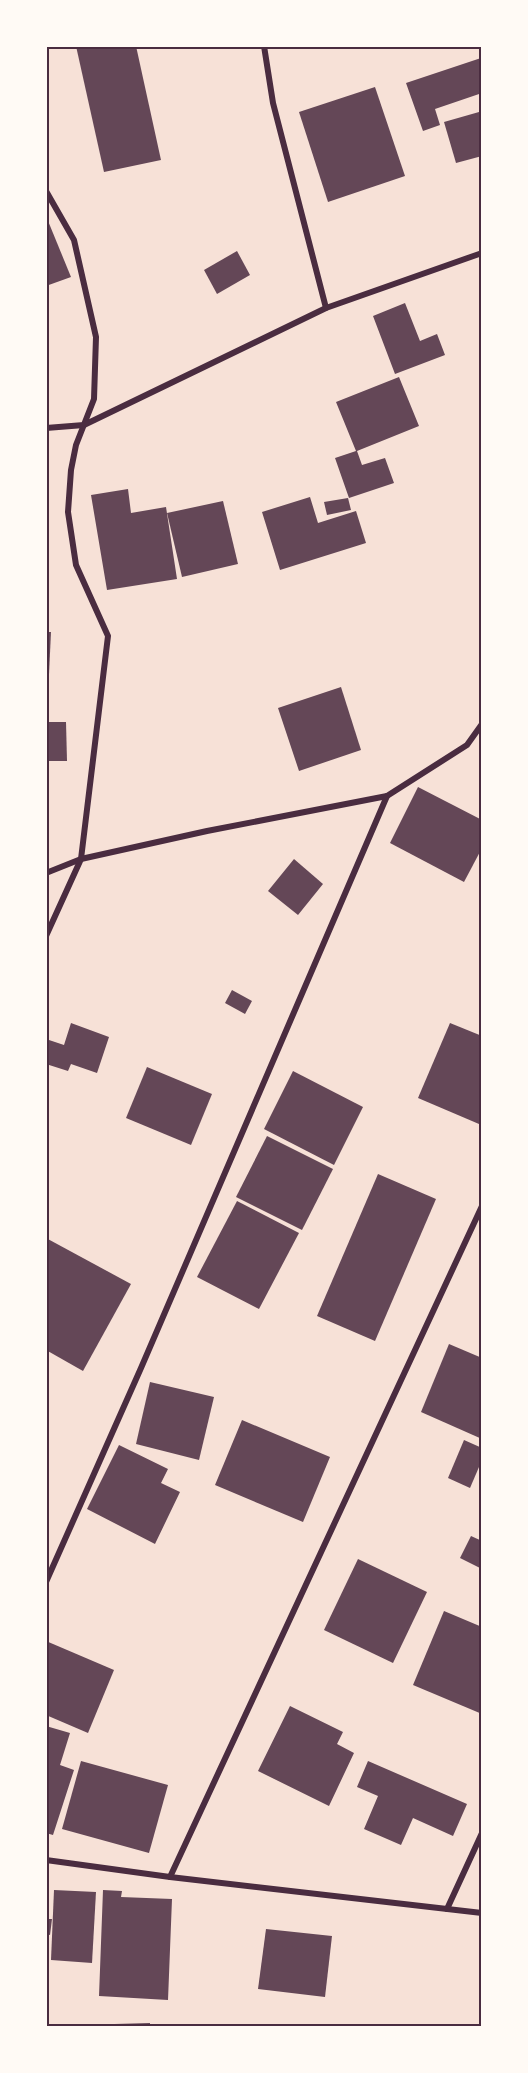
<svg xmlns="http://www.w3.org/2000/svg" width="528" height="2073" font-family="'IBM Plex Serif',serif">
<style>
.building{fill:#644757}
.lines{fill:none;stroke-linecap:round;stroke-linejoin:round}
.minor{stroke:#4a2c40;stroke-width:6}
.neatline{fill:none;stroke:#4a2c40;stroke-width:2}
</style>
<rect width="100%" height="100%" fill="#f7e1d7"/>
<g class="building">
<path d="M 76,46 L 136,46 L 161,160 L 104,172 Z"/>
<path d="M 481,58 L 482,93 L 435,109 L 440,125 L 423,131 L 406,83 Z"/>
<path d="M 375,87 L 405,176 L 328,202 L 299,112 Z"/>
<path d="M 479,112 L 482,121 L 482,156 L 456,163 L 444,122 Z"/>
<path d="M 46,216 L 71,277 L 46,286 Z"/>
<path d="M 237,251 L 250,275 L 217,294 L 204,270 Z"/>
<path d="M 405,303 L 420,341 L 437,334 L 445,355 L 395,374 L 373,316 Z"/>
<path d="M 399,377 L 419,426 L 357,451 L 362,465 L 385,458 L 394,483 L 349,498 L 335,458 L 356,451 L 336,402 Z"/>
<path d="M 128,489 L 131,513 L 166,507 L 177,579 L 107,590 L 91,495 Z"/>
<path d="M 310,497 L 318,523 L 356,511 L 366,543 L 280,570 L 262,512 Z"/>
<path d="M 348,498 L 351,510 L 327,515 L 324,502 Z"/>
<path d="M 223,501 L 238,564 L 182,577 L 167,513 Z"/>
<path d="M 46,632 L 51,632 L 48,695 L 46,695 Z"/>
<path d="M 341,687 L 361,750 L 299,771 L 278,708 Z"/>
<path d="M 46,722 L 66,722 L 67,761 L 46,761 Z"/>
<path d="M 418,787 L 482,820 L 482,848 L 464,882 L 390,843 Z"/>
<path d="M 294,859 L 323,884 L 298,915 L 268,891 Z"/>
<path d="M 232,990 L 252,1001 L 245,1014 L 225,1003 Z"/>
<path d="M 71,1023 L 109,1037 L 97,1073 L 71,1064 L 68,1071 L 46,1064 L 46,1039 L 64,1045 Z"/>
<path d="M 450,1023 L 482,1036 L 482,1118 L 479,1124 L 418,1098 Z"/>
<path d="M 147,1067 L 212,1094 L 191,1145 L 126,1118 Z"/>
<path d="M 293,1071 L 363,1107 L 334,1165 L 264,1129 Z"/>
<path d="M 267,1136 L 333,1169 L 302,1230 L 236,1197 Z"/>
<path d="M 378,1174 L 436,1199 L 375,1341 L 317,1316 Z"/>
<path d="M 237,1201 L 299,1233 L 259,1309 L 197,1277 Z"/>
<path d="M 46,1238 L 131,1284 L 83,1371 L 46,1350 Z"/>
<path d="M 449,1344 L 482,1358 L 482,1439 L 421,1412 Z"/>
<path d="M 150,1382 L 214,1397 L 199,1460 L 136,1444 Z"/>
<path d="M 242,1420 L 330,1457 L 303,1522 L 215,1485 Z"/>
<path d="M 464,1440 L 482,1448 L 482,1460 L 470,1488 L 448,1478 Z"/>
<path d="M 119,1445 L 168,1469 L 161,1483 L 180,1492 L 155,1544 L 87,1509 Z"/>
<path d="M 471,1536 L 482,1541 L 482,1569 L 460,1558 Z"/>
<path d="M 358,1559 L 427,1592 L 393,1663 L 324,1630 Z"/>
<path d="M 444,1611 L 482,1627 L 482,1714 L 413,1685 Z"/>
<path d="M 46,1641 L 114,1670 L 88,1733 L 46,1715 Z"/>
<path d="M 290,1706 L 343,1732 L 337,1744 L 354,1753 L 329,1806 L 258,1771 Z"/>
<path d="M 46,1726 L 70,1733 L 60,1765 L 74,1770 L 53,1835 L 46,1833 Z"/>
<path d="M 81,1761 L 168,1785 L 149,1853 L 62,1829 Z"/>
<path d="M 368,1761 L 467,1804 L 453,1836 L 413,1818 L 401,1845 L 364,1829 L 378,1796 L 357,1787 Z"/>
<path d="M 54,1890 L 96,1892 L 92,1963 L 51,1960 Z"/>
<path d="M 103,1890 L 122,1891 L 121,1897 L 172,1899 L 168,2000 L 99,1996 Z"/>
<path d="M 46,1919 L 52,1919 L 50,1935 L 46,1934 Z"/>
<path d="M 266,1929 L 332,1936 L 325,1997 L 258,1989 Z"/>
<path d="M 150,2023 L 150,2026 L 79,2026 L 79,2025 Z"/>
</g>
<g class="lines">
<g class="minor">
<path d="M 264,46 L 273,103 L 326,308"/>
<path d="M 46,191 L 74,240 L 96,337 L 94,399 L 76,445 L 71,470 L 68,512 L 76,565 L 108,636 L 81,859 L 46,936"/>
<path d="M 46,428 L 84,425 L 326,308 L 482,253"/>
<path d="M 46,873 L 81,859 L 207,831 L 387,796"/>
<path d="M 46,1582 L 141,1368 L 387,796 L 467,745 L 482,724"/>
<path d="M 46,1860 L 170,1877 L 482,1913"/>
<path d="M 170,1877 L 482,1206"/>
<path d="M 447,1909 L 482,1833"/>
</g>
</g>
<rect width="528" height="2073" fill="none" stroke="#fffaf5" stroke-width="96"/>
<rect x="48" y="48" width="432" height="1977" class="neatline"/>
</svg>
